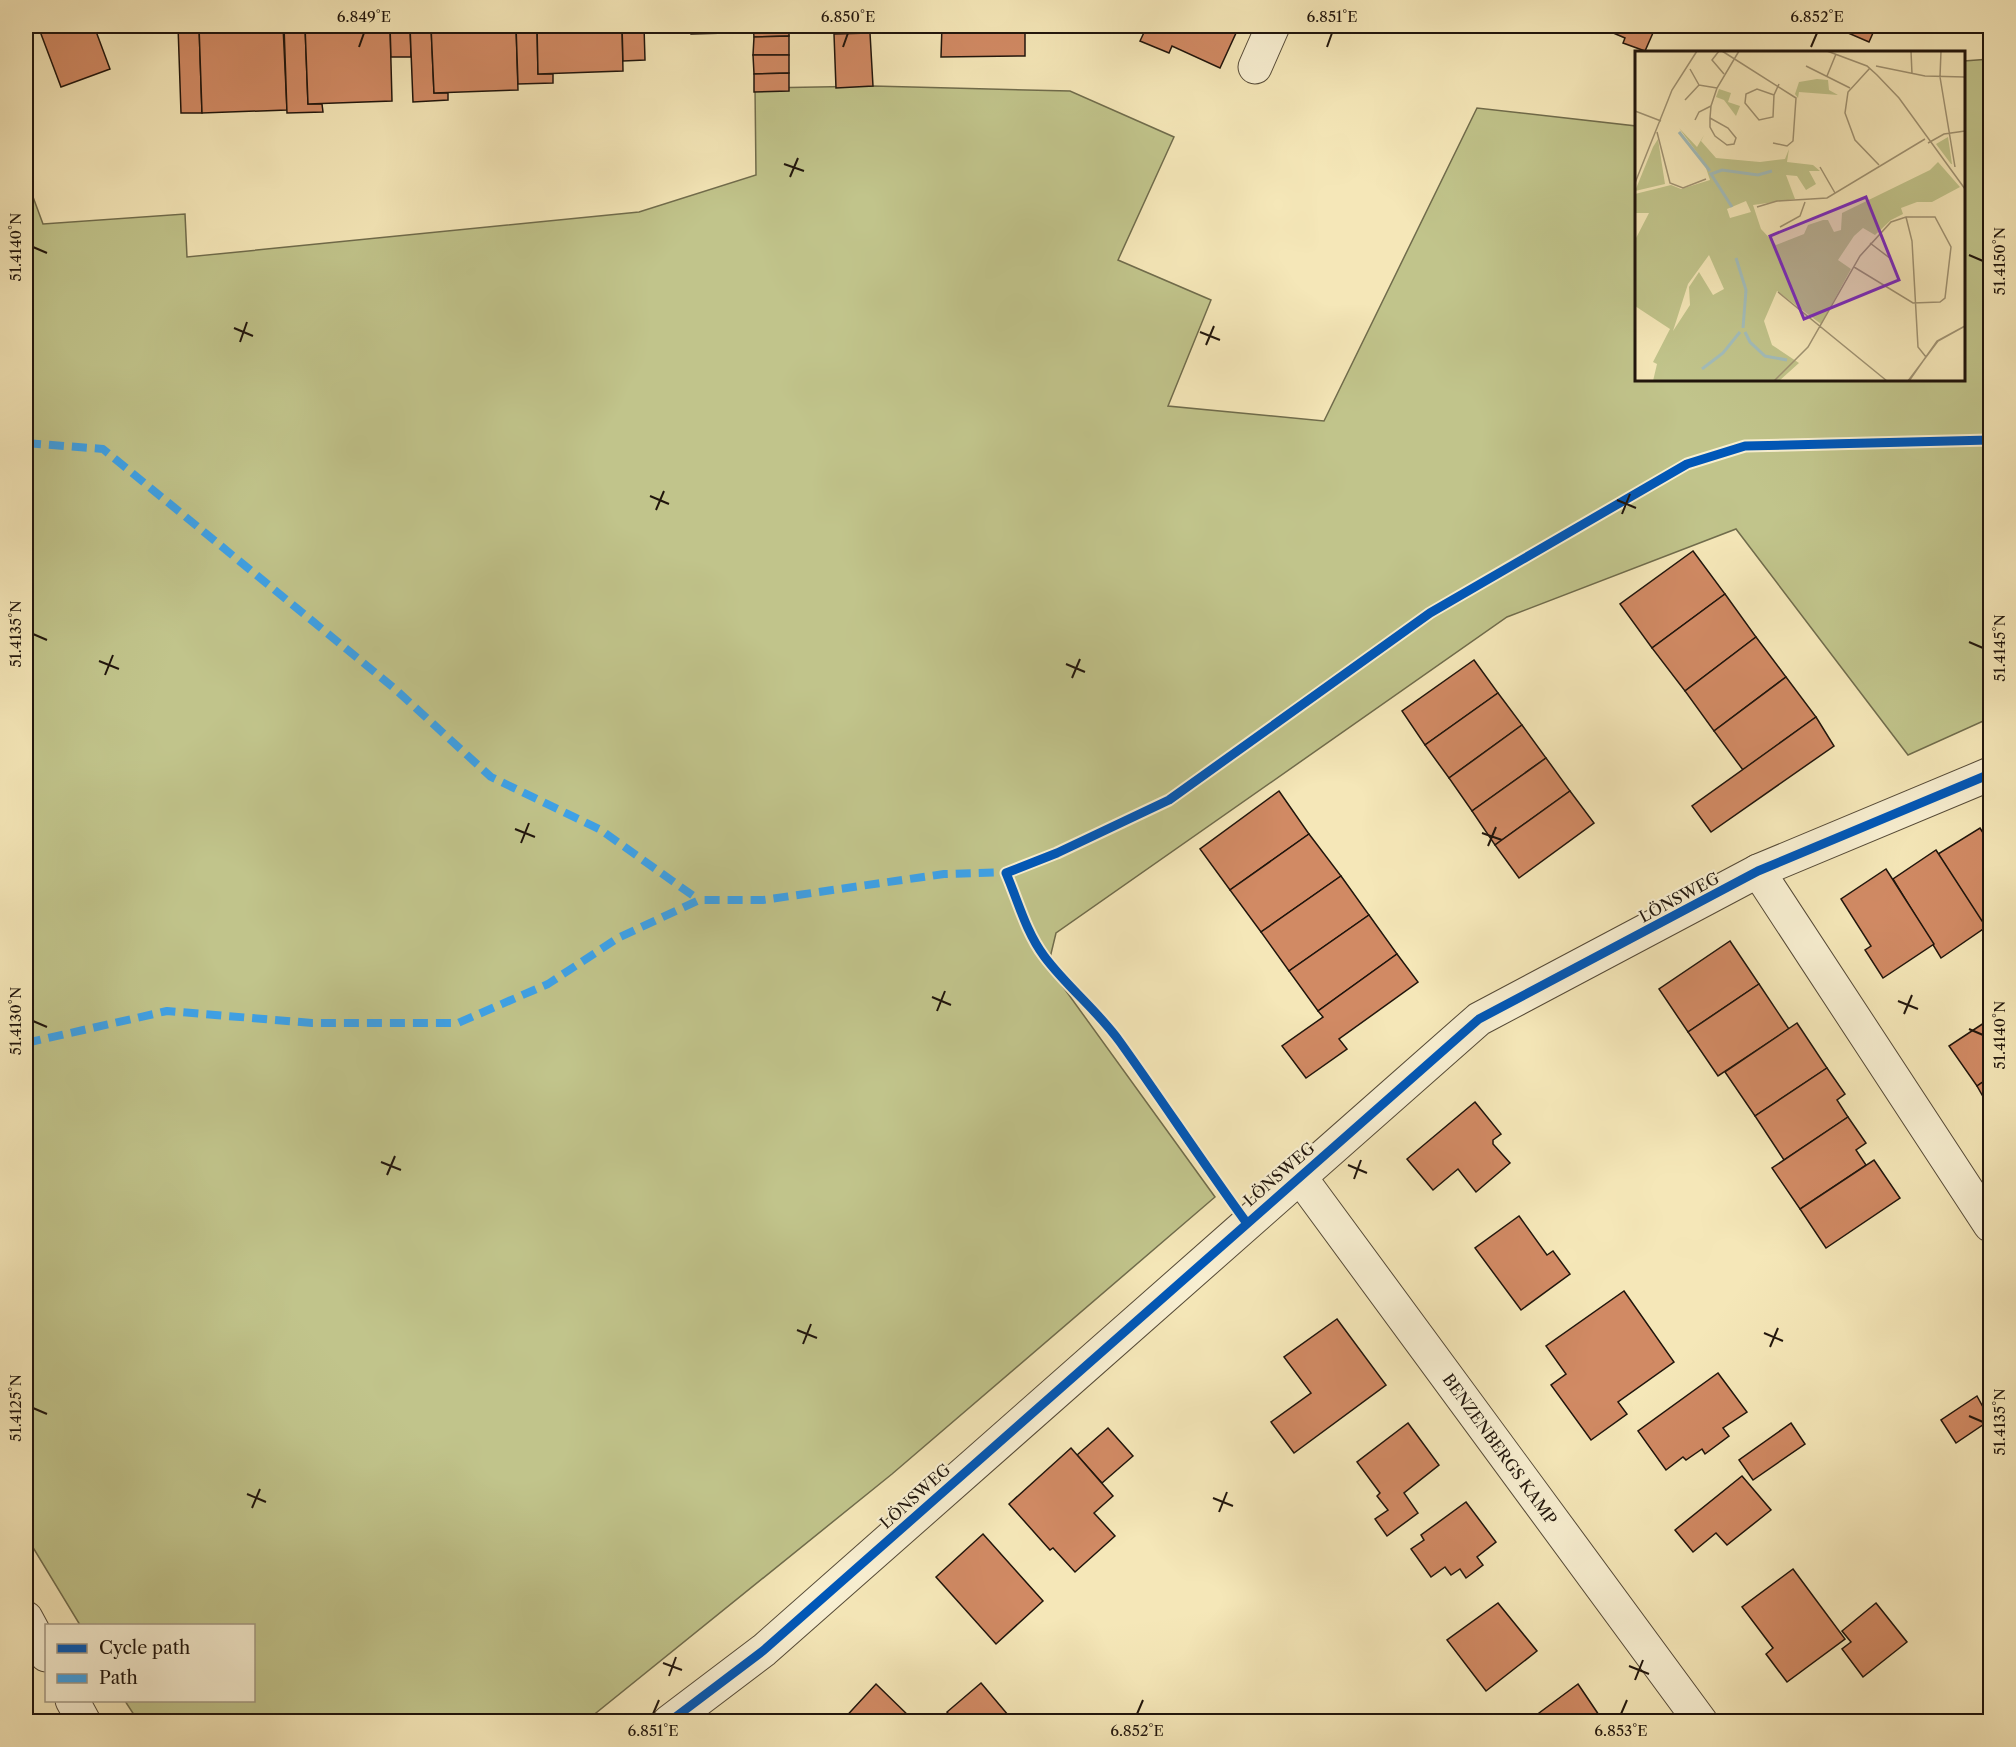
<svg xmlns="http://www.w3.org/2000/svg" width="2016" height="1747" font-family="'Libre Caslon Text',serif">
<style>
.green{fill:#c1c48b;stroke:#706c4c;stroke-width:1.5}
.building{fill:#d18a64;stroke:#20150c;stroke-width:1.5}
.lines{fill:none;stroke-linecap:round;stroke-linejoin:round}
.minor-casing{stroke:#554a37;stroke-width:35}
.minor{stroke:#f8efd1;stroke-width:33}
.quiet{stroke:#3da2e9;stroke-width:8;stroke-dasharray:15 8;stroke-linecap:butt}
.cycleway-casing{stroke:#f8efd1;stroke-width:13}
.cycleway{stroke:#0057b8;stroke-width:9}
.ticks{fill:none;stroke:#20150c;stroke-width:2}
.labels{text-anchor:middle;stroke-width:4.5;stroke-linejoin:round;paint-order:stroke}
.street-label{font-size:16px;fill:#20150c;stroke:#f8efd1}
.inset-river{fill:none;stroke:#a2bcba;stroke-width:3}
.inset-road{fill:none;stroke:#a09373;stroke-width:1.5}
.view{fill:#7b2cbf;fill-opacity:0.15;stroke:#7b2cbf;stroke-width:3}
.inset-edge{fill:none;stroke:#20150c;stroke-width:3}
.neatline{fill:none;stroke:#20150c;stroke-width:2}
.ticks-label{font-size:15px;text-anchor:middle;fill:#20150c}
</style>
<rect width="100%" height="100%" fill="#f5e7b8"/>
<filter id="stains"><feTurbulence type="fractalNoise" baseFrequency=".00333" numOctaves="4"/><feColorMatrix values="0 0 0 0 .2 0 0 0 0 .09 0 0 0 0 .02 0 0 0 .5 -.17"/></filter>
<radialGradient id="worn" r=".72"><stop offset=".6" stop-color="#630" stop-opacity="0"/><stop offset="1" stop-color="#630" stop-opacity=".3"/></radialGradient>
<path class="green" d="M 1990,59 L 1990,718 L 1908,755 L 1736,529 L 1507,617 L 1056,933 L 1048,966 L 1215,1197 L 892,1474 L 586,1721 L 138,1721 L 125,1701 L 254,1700 L 254,1626 L 80,1625 L 26,1536 L 26,178 L 43,224 L 185,214 L 187,257 L 639,212 L 756,175 L 755,88 L 873,86 L 1070,91 L 1174,137 L 1118,260 L 1211,300 L 1168,406 L 1324,421 L 1477,108 L 1636,126 L 1636,380 L 1964,380 L 1964,61 Z"/>
<g class="building">
<path d="M 38,26 L 94,26 L 110,69 L 61,87 Z"/>
<path d="M 178,26 L 199,26 L 202,113 L 181,113 Z"/>
<path d="M 199,26 L 283,26 L 287,110 L 202,113 Z"/>
<path d="M 284,26 L 305,26 L 308,104 L 322,104 L 323,112 L 287,113 Z"/>
<path d="M 305,26 L 390,26 L 392,101 L 308,104 Z"/>
<path d="M 390,26 L 410,26 L 411,57 L 391,57 Z"/>
<path d="M 410,26 L 431,26 L 434,93 L 448,93 L 448,100 L 413,102 Z"/>
<path d="M 431,26 L 516,26 L 518,90 L 434,93 Z"/>
<path d="M 516,26 L 537,26 L 538,74 L 553,74 L 553,83 L 518,84 Z"/>
<path d="M 537,26 L 622,26 L 623,71 L 538,74 Z"/>
<path d="M 622,26 L 644,26 L 645,60 L 623,61 Z"/>
<path d="M 690,26 L 727,26 L 727,33 L 691,34 Z"/>
<path d="M 753,26 L 789,26 L 789,36 L 754,37 Z"/>
<path d="M 942,26 L 1025,26 L 1025,56 L 941,57 Z"/>
<path d="M 1147,26 L 1221,26 L 1236,33 L 1220,68 L 1172,46 L 1169,53 L 1140,41 Z"/>
<path d="M 1597,26 L 1656,26 L 1645,51 L 1623,43 L 1625,38 Z"/>
<path d="M 1832,26 L 1876,26 L 1869,42 Z"/>
<path d="M 870,33 L 873,86 L 836,88 L 834,34 Z"/>
<path d="M 789,36 L 789,55 L 753,55 L 754,37 Z"/>
<path d="M 753,55 L 789,55 L 789,73 L 754,74 Z"/>
<path d="M 789,73 L 789,91 L 754,92 L 754,74 Z"/>
<path d="M 1693,551 L 1725,594 L 1652,648 L 1620,604 Z"/>
<path d="M 1725,594 L 1756,637 L 1685,691 L 1652,648 Z"/>
<path d="M 1756,637 L 1786,677 L 1714,731 L 1685,691 Z"/>
<path d="M 1474,660 L 1498,693 L 1425,745 L 1402,711 Z"/>
<path d="M 1786,677 L 1816,717 L 1743,770 L 1714,731 Z"/>
<path d="M 1498,693 L 1522,725 L 1449,778 L 1425,745 Z"/>
<path d="M 1816,717 L 1834,746 L 1711,832 L 1692,806 Z"/>
<path d="M 1522,725 L 1546,758 L 1472,811 L 1449,778 Z"/>
<path d="M 1546,758 L 1570,791 L 1495,845 L 1472,811 Z"/>
<path d="M 1279,791 L 1309,834 L 1230,890 L 1200,849 Z"/>
<path d="M 1570,791 L 1594,823 L 1519,878 L 1495,845 Z"/>
<path d="M 1980,828 L 1990,844 L 1989,934 L 1938,854 Z"/>
<path d="M 1309,834 L 1341,876 L 1261,932 L 1230,890 Z"/>
<path d="M 1936,850 L 1986,927 L 1941,958 L 1893,879 Z"/>
<path d="M 1886,869 L 1934,944 L 1883,978 L 1865,950 L 1871,946 L 1841,899 Z"/>
<path d="M 1341,876 L 1369,915 L 1289,971 L 1261,932 Z"/>
<path d="M 1369,915 L 1397,954 L 1318,1011 L 1289,971 Z"/>
<path d="M 1730,941 L 1759,984 L 1688,1032 L 1659,989 Z"/>
<path d="M 1397,954 L 1418,982 L 1339,1039 L 1347,1049 L 1306,1078 L 1282,1046 L 1323,1017 L 1318,1011 Z"/>
<path d="M 1759,984 L 1789,1029 L 1718,1076 L 1688,1032 Z"/>
<path d="M 1990,1019 L 1990,1077 L 1977,1086 L 1949,1046 Z"/>
<path d="M 1797,1023 L 1827,1068 L 1755,1116 L 1725,1072 Z"/>
<path d="M 1827,1068 L 1845,1094 L 1837,1100 L 1848,1117 L 1784,1160 L 1755,1116 Z"/>
<path d="M 1990,1077 L 1990,1109 L 1977,1086 Z"/>
<path d="M 1475,1102 L 1501,1134 L 1493,1140 L 1493,1144 L 1510,1163 L 1476,1192 L 1458,1169 L 1433,1190 L 1407,1159 Z"/>
<path d="M 1848,1117 L 1866,1143 L 1856,1150 L 1866,1165 L 1800,1209 L 1772,1168 Z"/>
<path d="M 1874,1160 L 1900,1198 L 1826,1248 L 1800,1209 Z"/>
<path d="M 1519,1216 L 1547,1255 L 1553,1251 L 1570,1274 L 1521,1310 L 1475,1248 Z"/>
<path d="M 1624,1291 L 1674,1362 L 1618,1402 L 1627,1414 L 1591,1440 L 1551,1385 L 1566,1374 L 1546,1346 Z"/>
<path d="M 1337,1319 L 1386,1385 L 1294,1453 L 1271,1422 L 1311,1393 L 1284,1357 Z"/>
<path d="M 1718,1373 L 1747,1412 L 1723,1428 L 1729,1436 L 1705,1454 L 1702,1449 L 1686,1460 L 1683,1457 L 1666,1470 L 1638,1431 Z"/>
<path d="M 1977,1396 L 1990,1420 L 1956,1443 L 1941,1420 Z"/>
<path d="M 1408,1423 L 1439,1465 L 1404,1493 L 1418,1513 L 1387,1536 L 1375,1519 L 1388,1510 L 1377,1496 L 1380,1493 L 1357,1462 Z"/>
<path d="M 1791,1423 L 1805,1444 L 1753,1480 L 1739,1460 Z"/>
<path d="M 1108,1428 L 1133,1456 L 1102,1483 L 1077,1455 Z"/>
<path d="M 1071,1448 L 1113,1496 L 1094,1513 L 1115,1536 L 1075,1572 L 1053,1548 L 1050,1550 L 1009,1504 Z"/>
<path d="M 1742,1476 L 1771,1510 L 1727,1545 L 1716,1533 L 1693,1552 L 1675,1530 Z"/>
<path d="M 1466,1502 L 1496,1542 L 1477,1557 L 1483,1565 L 1466,1578 L 1460,1569 L 1451,1575 L 1445,1567 L 1431,1577 L 1411,1549 L 1424,1540 L 1421,1535 Z"/>
<path d="M 983,1534 L 1043,1601 L 996,1644 L 936,1577 Z"/>
<path d="M 1793,1569 L 1845,1639 L 1787,1682 L 1766,1654 L 1773,1648 L 1742,1607 Z"/>
<path d="M 1498,1603 L 1537,1651 L 1486,1691 L 1447,1640 Z"/>
<path d="M 1876,1603 L 1907,1642 L 1863,1677 L 1842,1649 L 1851,1642 L 1842,1631 Z"/>
<path d="M 981,1683 L 1014,1722 L 955,1722 L 947,1712 Z"/>
<path d="M 876,1684 L 915,1722 L 841,1722 Z"/>
<path d="M 1578,1684 L 1603,1721 L 1606,1722 L 1527,1722 Z"/>
</g>
<g class="lines">
<defs>
<g id="minor">
<path d="M 1255,67 L 1273,26"/>
<path d="M 1758,871 L 1990,1225"/>
<path d="M 1300,1177 L 1701,1722"/>
<path d="M 26,1618 L 46,1655"/>
<path d="M 72,1700 L 84,1722"/>
<path d="M 669,1722 L 764,1650 L 1479,1019 L 1758,871 L 1990,774"/>
</g>
</defs>
<use href="#minor" class="minor-casing"/>
<use href="#minor" class="minor"/>
<g class="quiet">
<path d="M 26,443 L 103,449 L 394,688 L 491,777 L 601,830 L 699,900"/>
<path d="M 26,1043 L 167,1011 L 312,1023 L 458,1023 L 548,984 L 618,938 L 699,900 L 763,900 L 944,874 L 1011,872"/>
</g>
<defs>
<g id="cycleway">
<path d="M 1246,1222 C 1203,1163 1163,1102 1120,1042 C 1098,1011 1067,987 1044,956 C 1026,932 1018,901 1006,873 L 1057,853 L 1169,800 L 1430,613 L 1687,464 L 1745,446 L 1990,440"/>
<path d="M 669,1722 L 764,1650 L 1479,1019 L 1758,871 L 1990,774"/>
</g>
</defs>
<use href="#cycleway" class="cycleway-casing"/>
<use href="#cycleway" class="cycleway"/>
</g>
<path class="ticks" d="M 359,47 L 364,33M 843,47 L 848,33M 1327,47 L 1332,33M 1811,47 L 1817,33M 784,164 L 804,171M 790,177 L 798,158M 33,247 L 47,253M 1969,255 L 1983,261M 234,328 L 253,336M 1200,332 L 1220,340M 240,342 L 247,322M 1206,345 L 1214,326M 650,496 L 669,504M 1617,500 L 1636,508M 656,510 L 664,491M 1622,514 L 1630,494M 33,634 L 47,640M 1969,642 L 1983,648M 99,661 L 119,669M 1066,664 L 1085,672M 105,675 L 113,655M 1072,678 L 1080,659M 515,829 L 535,837M 1482,833 L 1502,840M 521,843 L 529,823M 1488,846 L 1496,827M 932,997 L 951,1005M 1898,1001 L 1918,1009M 937,1011 L 945,991M 1904,1014 L 1912,995M 33,1021 L 47,1027M 1969,1029 L 1983,1035M 381,1162 L 401,1170M 1348,1165 L 1367,1173M 387,1175 L 395,1156M 1354,1179 L 1361,1160M 797,1330 L 817,1338M 1764,1333 L 1783,1341M 803,1344 L 811,1324M 1770,1347 L 1778,1328M 33,1408 L 47,1414M 1969,1416 L 1983,1422M 247,1494 L 266,1502M 1213,1498 L 1233,1506M 252,1508 L 260,1489M 1219,1512 L 1227,1492M 663,1663 L 682,1670M 1629,1666 L 1649,1674M 669,1676 L 676,1657M 1635,1680 L 1643,1660M 653,1714 L 659,1700M 1137,1714 L 1143,1700M 1621,1714 L 1627,1700"/>
<g class="labels">
<g class="street-label">
<text transform="translate(1679 897) rotate(-28)" y="6">LÖNSWEG</text>
<text transform="translate(1279 1174) rotate(-41)" y="6">LÖNSWEG</text>
<text transform="translate(1500 1449) rotate(54)" y="6">BENZENBERGS KAMP</text>
<text transform="translate(915 1496) rotate(-42)" y="6">LÖNSWEG</text>
</g>
</g>
<g transform="translate(1635 51)">
<rect width="330" height="330" fill="#f5e7b8"/>
<path d="M 182,28 L 193,29 L 194,39 L 203,44 L 164,41 L 163,47 L 160,43 L 164,31 ZM 84,38 L 96,42 L 93,51 L 105,55 L 101,65 L 89,49 L 81,46 ZM 44,77 L 62,96 L 69,84 L 66,90 L 81,107 L 125,111 L 150,108 L 154,98 L 152,111 L 178,114 L 185,120 L 174,120 L 181,133 L 171,139 L 162,125 L 151,124 L 160,148 L 118,154 L 126,178 L 141,194 L 169,183 L 173,174 L 188,169 L 193,169 L 199,181 L 206,179 L 207,162 L 295,119 L 303,111 L 325,136 L 297,151 L 282,151 L 266,157 L 268,163 L 256,169 L 240,184 L 228,177 L 219,185 L 203,209 L 216,218 L 186,273 L 142,240 L 129,270 L 137,294 L 164,312 L 144,330 L 18,330 L 22,313 L 18,311 L 35,278 L 0,255 L 0,189 L 14,162 L 0,162 L 0,143 L 36,134 L 46,138 L 75,129 L 69,111 ZM 111,150 L 116,161 L 95,167 L 92,158 ZM 74,204 L 89,238 L 78,244 L 64,221 L 54,236 L 55,254 L 38,280 L 53,233 ZM 313,86 L 317,113 L 316,113 L 301,93 ZM 23,88 L 30,133 L 0,140 L 18,96 Z" fill="#c1c48b" fill-rule="evenodd"/>
<path class="inset-river" d="M 44,81 L 75,120M 97,156 L 76,123 L 87,119 L 123,124 L 137,120M 101,207 L 111,239 L 108,277M 110,281 L 115,291 L 130,305 L 152,309M 67,318 L 88,302 L 105,281"/>
<path class="inset-road" d="M 84,0 L 77,9 L 89,23M 87,0 L 161,47 L 158,90 L 152,95 L 138,92M 192,0 L 232,15 L 242,24 L 264,47 L 330,138M 276,0 L 277,23M 306,0 L 305,26 L 320,116M 171,15 L 215,37M 241,15 L 290,25 L 330,26M 235,17 L 213,41 L 210,62 L 220,89 L 244,114M 55,18 L 64,34M 192,25 L 201,3M 139,44 L 122,38 L 111,43 L 110,52 L 124,69 L 138,66 L 139,44 L 144,33M 50,49 L 64,34 L 82,37M 0,60 L 26,70M 75,67 L 93,77 L 101,87 L 99,93 L 92,94 L 80,85 L 75,76 L 75,67 L 76,55 L 82,37 L 104,0M 60,69 L 64,61 L 76,55M 22,81 L 35,132 L 48,137 L 71,128M 293,92 L 309,83 L 330,80M 185,116 L 200,142M 0,132 L 37,39 L 62,0M 122,156 L 142,150 L 192,147 L 290,88M 271,166 L 277,190 L 283,296 L 291,306M 145,176 L 165,165 L 170,151M 235,192 L 256,208M 143,241 L 252,330M 139,330 L 173,296 L 225,205 L 256,171 L 271,166 L 300,166 L 316,196 L 310,247 L 305,251 L 278,252 L 219,216M 273,330 L 303,290 L 330,275M 274,330 L 302,290 L 330,275"/>
<path class="view" d="M 231,146 L 264,229 L 169,268 L 135,185 Z"/>
<rect width="330" height="330" class="inset-edge"/>
</g>
<rect width="2016" height="1747" fill="none" stroke="#f5e7b8" stroke-width="66"/>
<rect x="45" y="1624" width="210" height="78" fill="#f8efd1" stroke="#a29882" stroke-width="1.5"/>
<rect x="57" y="1644" width="30" height="9" fill="#0057b8" stroke="#a29882" stroke-width="1.5"/>
<text x="99" y="1654" font-size="18" fill="#20150c">Cycle path</text>
<rect x="57" y="1674" width="30" height="9" fill="#3da2e9" stroke="#a29882" stroke-width="1.5"/>
<text x="99" y="1684" font-size="18" fill="#20150c">Path</text>
<rect x="33" y="33" width="1950" height="1681" class="neatline"/>
<g class="ticks-label">
<text x="364" y="22">6.849°E</text>
<text x="848" y="22">6.850°E</text>
<text x="1332" y="22">6.851°E</text>
<text x="1817" y="22">6.852°E</text>
<text transform="translate(16 247) rotate(-90)" y="5">51.4140°N</text>
<text transform="translate(2000 261) rotate(-90)" y="5">51.4150°N</text>
<text transform="translate(16 634) rotate(-90)" y="5">51.4135°N</text>
<text transform="translate(2000 648) rotate(-90)" y="5">51.4145°N</text>
<text transform="translate(16 1021) rotate(-90)" y="5">51.4130°N</text>
<text transform="translate(2000 1035) rotate(-90)" y="5">51.4140°N</text>
<text transform="translate(16 1408) rotate(-90)" y="5">51.4125°N</text>
<text transform="translate(2000 1422) rotate(-90)" y="5">51.4135°N</text>
<text x="653" y="1736">6.851°E</text>
<text x="1137" y="1736">6.852°E</text>
<text x="1621" y="1736">6.853°E</text>
</g>
<rect width="100%" height="100%" filter="url(#stains)"/>
<rect width="100%" height="100%" fill="url(#worn)"/>
</svg>
